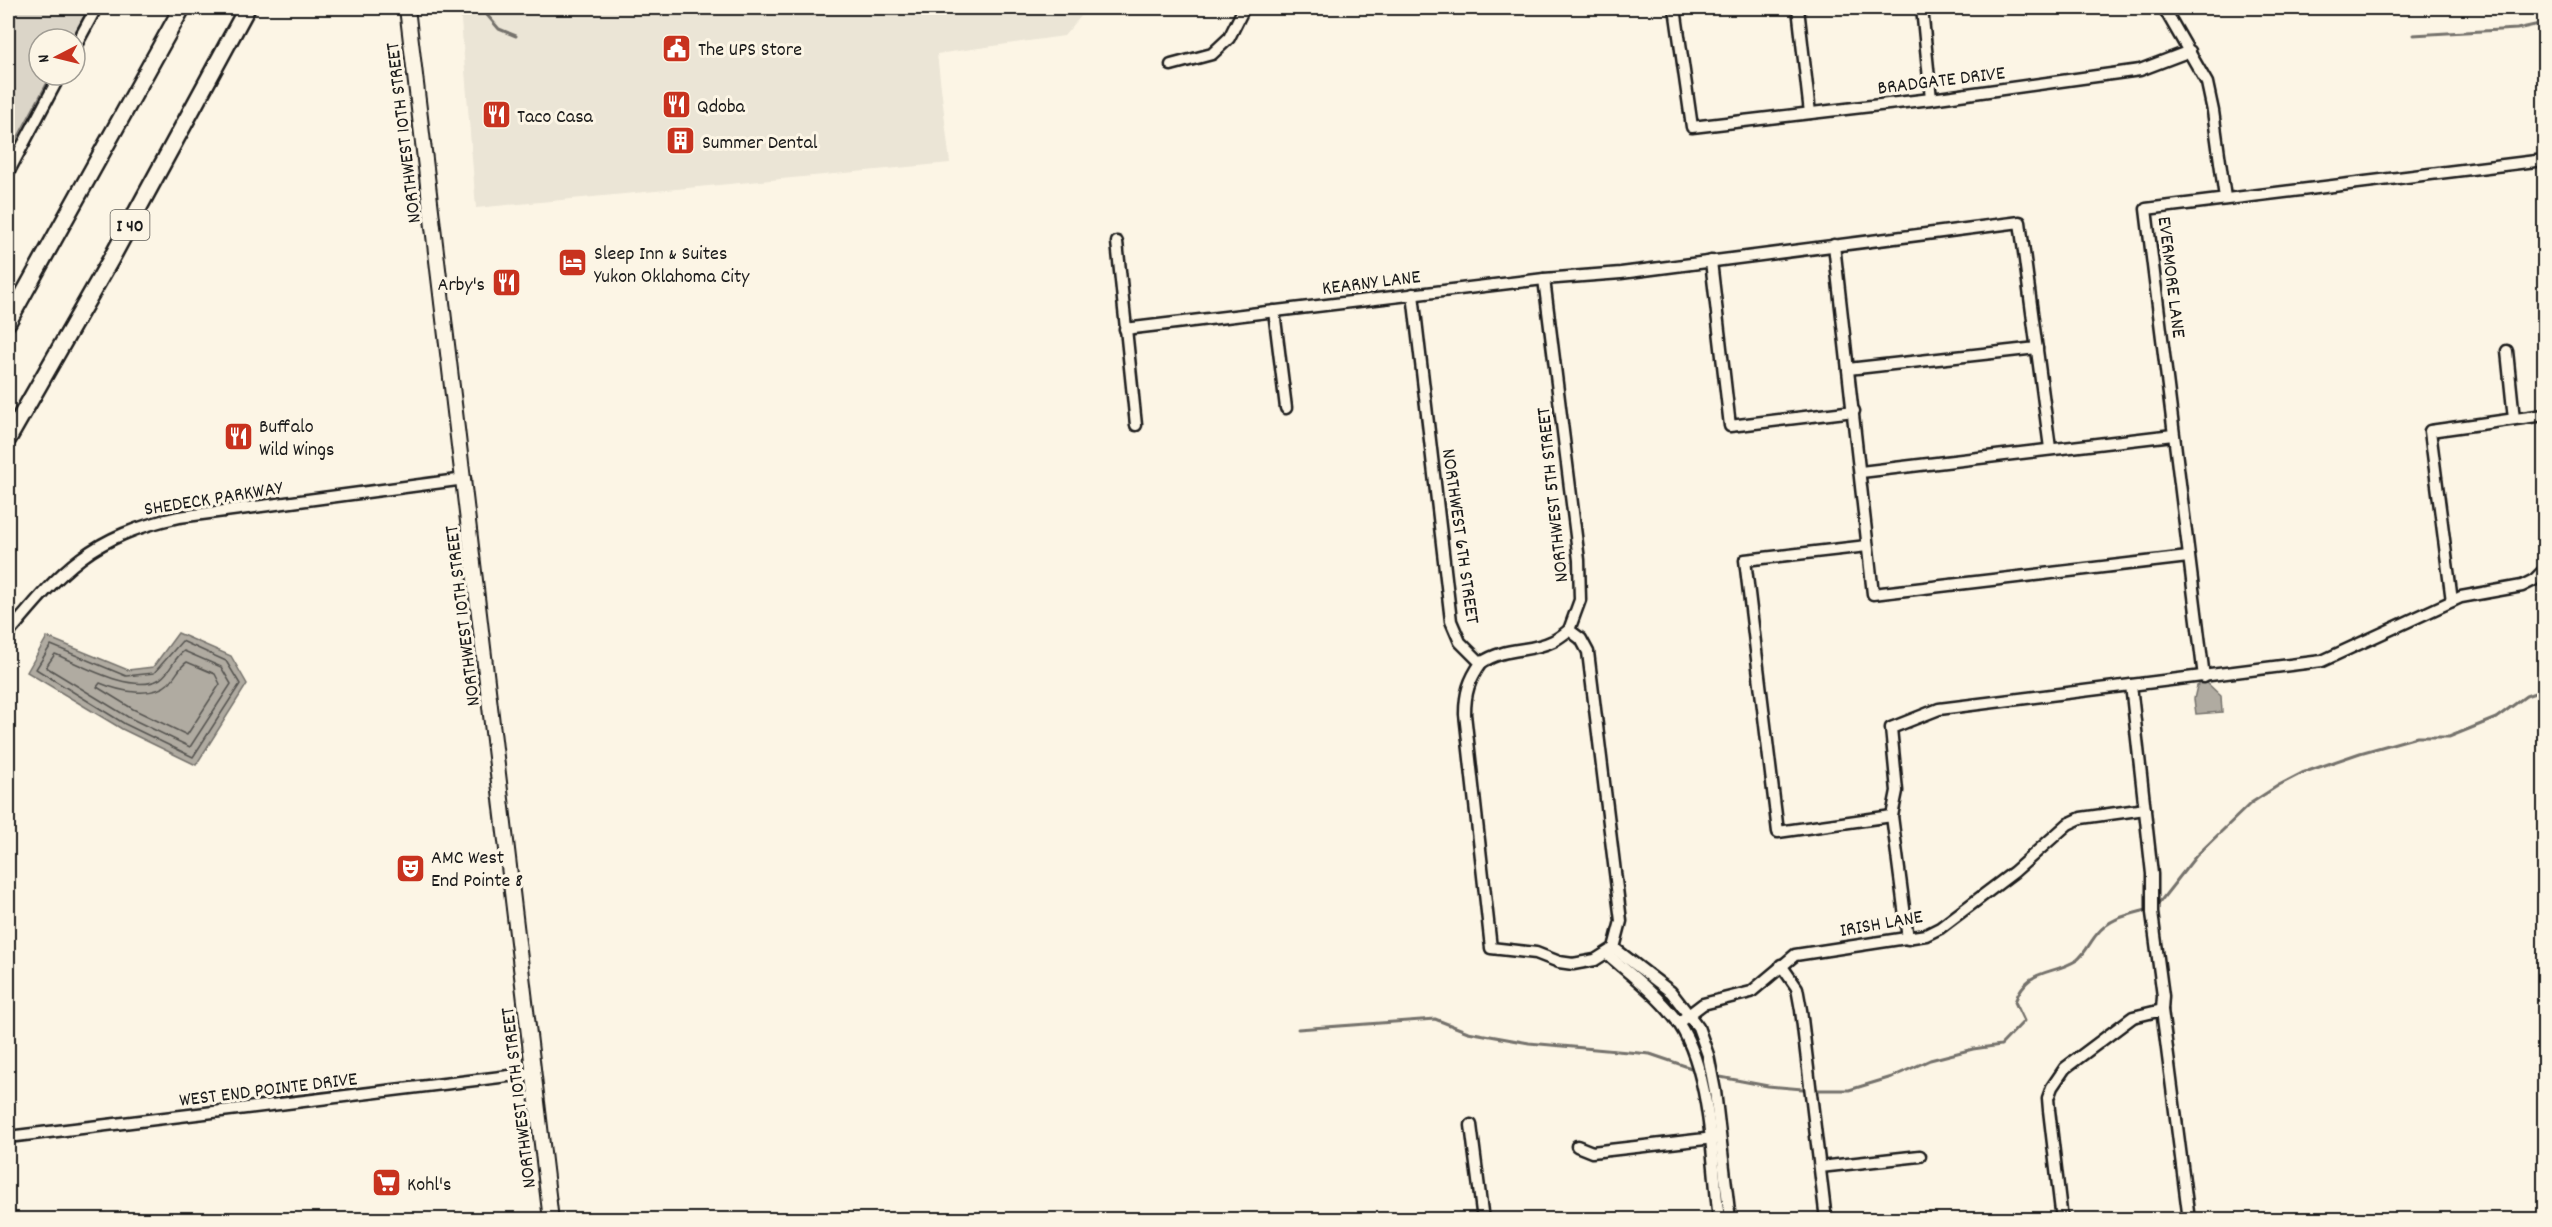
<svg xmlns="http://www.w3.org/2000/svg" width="2552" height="1227" font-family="Dekko,sans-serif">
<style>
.built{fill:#ebe5d6}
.green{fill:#dbd5c8;stroke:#7c7872;stroke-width:1.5}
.water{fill:#b0aba1;stroke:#75726c;stroke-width:1.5}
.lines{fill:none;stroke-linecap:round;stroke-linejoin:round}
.shore{stroke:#575551;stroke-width:1.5}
.stream{stroke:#75726c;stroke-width:3}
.minor-casing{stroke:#1c1c1c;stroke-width:15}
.major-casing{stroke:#1c1c1c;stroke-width:18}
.highway-casing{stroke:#1c1c1c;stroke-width:20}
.minor{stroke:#fcf5e5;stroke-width:10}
.major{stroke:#fcf5e5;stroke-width:14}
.highway{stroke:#fcf5e5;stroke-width:15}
.labels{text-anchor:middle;stroke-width:6;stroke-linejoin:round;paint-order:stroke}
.shield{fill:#fcf5e5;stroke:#5f5d58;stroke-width:1.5}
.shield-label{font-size:18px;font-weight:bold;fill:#1c1c1c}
.poi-label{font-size:20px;fill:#1c1c1c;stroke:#fcf5e5;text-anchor:start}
.street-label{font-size:20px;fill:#1c1c1c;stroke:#fcf5e5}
</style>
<rect width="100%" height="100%" fill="#fcf5e5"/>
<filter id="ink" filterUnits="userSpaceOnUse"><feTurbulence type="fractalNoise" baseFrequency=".0167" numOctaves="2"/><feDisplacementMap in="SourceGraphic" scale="12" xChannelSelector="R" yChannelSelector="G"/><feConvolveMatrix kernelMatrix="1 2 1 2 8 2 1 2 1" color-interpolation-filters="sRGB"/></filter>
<g filter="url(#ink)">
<path class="built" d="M 460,8 L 1088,8 L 1064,36 L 937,54 L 950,163 L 476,208 Z"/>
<path class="green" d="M 8,8 L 89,8 L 71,39 L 39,39 L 39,75 L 51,75 L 8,155 Z"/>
<g class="water">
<path d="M 178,633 L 231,656 L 247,684 L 196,765 L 122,729 L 27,672 L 47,637 L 128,670 L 153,667 Z"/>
<path d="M 2205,681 L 2221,696 L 2222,712 L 2196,714 L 2194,699 L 2197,686 Z"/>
</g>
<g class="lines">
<g class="shore">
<path d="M 182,641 L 226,661 L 240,684 L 193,757 L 125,724 L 36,669 L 51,645 L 126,676 L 154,673 Z"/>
<path d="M 184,651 L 221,667 L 231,684 L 190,747 L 128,717 L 46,667 L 55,654 C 81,665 133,695 160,679 C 171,672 174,657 184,651 Z"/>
<path d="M 187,662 L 215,674 L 220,684 L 187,735 L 133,709 L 97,687 L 100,683 C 119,691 152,699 169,683 C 176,677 179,667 187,662 Z"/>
</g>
<g class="stream">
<path d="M 481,8 L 499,29 L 516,36"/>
<path d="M 2413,35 L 2517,29 L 2544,23"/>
<path d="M 2156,907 L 2196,856 L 2251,803 L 2279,785 L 2302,773 L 2360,753 L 2417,737 L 2449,737 L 2496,718 L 2526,696 L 2544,690"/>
<path d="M 1298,1029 L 1435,1019 L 1468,1032 L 1529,1043 L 1650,1054 L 1694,1069"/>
<path d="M 1715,1076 L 1768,1086 L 1814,1090 L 1849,1090 L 1892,1077 L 1930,1060 L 1973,1049 L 2001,1045 L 2024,1021 L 2015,1002 C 2027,967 2052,976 2077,960 C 2085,954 2090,942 2097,934 C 2111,917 2129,915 2150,909"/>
</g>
<defs>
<g id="minor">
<path d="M 1675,8 L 1692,127 L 1931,99 L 2140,70 L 2190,51"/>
<path d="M 1798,8 L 1810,113"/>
<path d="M 1922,8 L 1931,99"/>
<path d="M 2164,8 L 2207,83 L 2213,111 L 2225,198"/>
<path d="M 75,47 L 96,8"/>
<path d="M 1171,65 L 1212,54 L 1229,38 L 1244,8"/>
<path d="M 8,173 L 60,75"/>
<path d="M 1117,242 L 1136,425"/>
<path d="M 1834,245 L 1873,594 L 2188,557"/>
<path d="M 1711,261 L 1730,426 L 1854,411"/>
<path d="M 1413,294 L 1451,621 L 1460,642 L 1481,663 C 1469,680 1465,693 1465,714 L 1491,948 L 1536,953 L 1559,962 L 1573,964 L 1595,960 L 1614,948 L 1621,921 L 1588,652 L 1581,639 L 1569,630 L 1580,600 L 1579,560 L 1544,279"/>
<path d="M 1274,311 L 1286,408"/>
<path d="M 1125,329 L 1544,279 L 1621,273 L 2020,222 L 2050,448"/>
<path d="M 2507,351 L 2514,419"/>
<path d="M 1848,369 L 2037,348"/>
<path d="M 1861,472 L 2173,435"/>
<path d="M 1867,546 L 1745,560 L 1778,832 L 1892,816"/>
<path d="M 2452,601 L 2430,431 L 2544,415"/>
<path d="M 8,634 C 63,568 92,536 179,517 L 465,479"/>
<path d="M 1481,663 C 1506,646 1529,653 1553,641 C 1559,638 1564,634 1569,630"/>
<path d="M 2204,677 L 2146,209 L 2544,160"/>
<path d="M 2131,685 L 2152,874 L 2152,913 L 2163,996 L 2162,1010"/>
<path d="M 1908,939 L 1892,816 L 1897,791 L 1891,728 L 1939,709 L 2322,661 L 2461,597 L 2522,586 L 2534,580 L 2544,570"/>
<path d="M 1614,948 L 1671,992 L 1698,1027 L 1708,1055 L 1715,1091 L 1730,1220"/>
<path d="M 1607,954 C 1630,974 1655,993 1674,1017 C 1711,1062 1712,1161 1719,1220"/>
<path d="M 1781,965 L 1797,988 L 1801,1010 L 1826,1220"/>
<path d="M 1678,1023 L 1703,1004 L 1751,992 L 1795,955 L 1926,935 L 1940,928 L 2014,872 L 2068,824 L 2081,818 L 2145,809"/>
<path d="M 1471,1125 L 1483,1220"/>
<path d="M 8,1137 L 534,1073"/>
<path d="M 1577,1146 L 1592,1152 L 1714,1138"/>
<path d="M 1820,1167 L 1920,1156"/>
<path d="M 2062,1220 L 2049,1110 L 2048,1098 L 2052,1087 L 2065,1068 L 2133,1017 L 2162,1010 L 2189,1220"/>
</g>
<path id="major" d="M 407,8 L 551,1220"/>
<g id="highway">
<path d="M 8,322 L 182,8"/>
<path d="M 8,439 L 111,259 L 247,8"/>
</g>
</defs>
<use href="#minor" class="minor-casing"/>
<use href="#major" class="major-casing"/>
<use href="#highway" class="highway-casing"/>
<use href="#minor" class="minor"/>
<use href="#major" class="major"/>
<use href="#highway" class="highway"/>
</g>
</g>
<defs>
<symbol id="civic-square" viewBox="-11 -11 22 22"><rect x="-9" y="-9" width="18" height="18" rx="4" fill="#c8321e" stroke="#fcf5e5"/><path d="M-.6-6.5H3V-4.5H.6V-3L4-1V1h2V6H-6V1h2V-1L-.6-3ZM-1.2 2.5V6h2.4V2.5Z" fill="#fff"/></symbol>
<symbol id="restaurant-square" viewBox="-11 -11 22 22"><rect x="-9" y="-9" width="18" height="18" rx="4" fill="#c8321e" stroke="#fcf5e5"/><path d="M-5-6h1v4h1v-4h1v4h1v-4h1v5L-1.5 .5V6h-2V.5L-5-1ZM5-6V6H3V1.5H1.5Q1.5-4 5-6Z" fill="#fff"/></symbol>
<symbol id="building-square" viewBox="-11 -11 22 22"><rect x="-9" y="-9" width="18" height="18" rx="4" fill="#c8321e" stroke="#fcf5e5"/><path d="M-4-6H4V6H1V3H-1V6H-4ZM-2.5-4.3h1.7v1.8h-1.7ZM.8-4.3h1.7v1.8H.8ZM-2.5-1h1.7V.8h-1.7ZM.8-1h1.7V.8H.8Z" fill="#fff"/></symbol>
<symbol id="hotel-square" viewBox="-11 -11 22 22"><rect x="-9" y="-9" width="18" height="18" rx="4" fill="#c8321e" stroke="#fcf5e5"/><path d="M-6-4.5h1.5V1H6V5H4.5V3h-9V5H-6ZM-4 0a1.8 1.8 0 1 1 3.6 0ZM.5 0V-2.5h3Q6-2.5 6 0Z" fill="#fff"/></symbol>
<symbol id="theatre-square" viewBox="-11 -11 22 22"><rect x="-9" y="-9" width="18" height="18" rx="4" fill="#c8321e" stroke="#fcf5e5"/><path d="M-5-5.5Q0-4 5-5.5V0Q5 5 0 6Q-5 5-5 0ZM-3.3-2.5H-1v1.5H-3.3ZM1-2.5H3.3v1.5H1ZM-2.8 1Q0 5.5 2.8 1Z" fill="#fff"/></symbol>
<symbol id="supermarket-square" viewBox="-11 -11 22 22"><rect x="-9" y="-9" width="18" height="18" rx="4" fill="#c8321e" stroke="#fcf5e5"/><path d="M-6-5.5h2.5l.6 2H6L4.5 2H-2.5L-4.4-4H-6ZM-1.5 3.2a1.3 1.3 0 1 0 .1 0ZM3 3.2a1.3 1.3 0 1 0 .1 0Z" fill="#fff"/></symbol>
</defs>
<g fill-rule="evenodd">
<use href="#civic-square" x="660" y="32" width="33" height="33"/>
<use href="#restaurant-square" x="660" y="88" width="33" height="33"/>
<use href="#restaurant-square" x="480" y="98" width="33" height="33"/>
<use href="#building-square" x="664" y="124" width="33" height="33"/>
<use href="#hotel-square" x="556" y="246" width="33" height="33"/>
<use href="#restaurant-square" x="490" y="266" width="33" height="33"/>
<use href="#restaurant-square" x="222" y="420" width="33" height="33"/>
<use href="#theatre-square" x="394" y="852" width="33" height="33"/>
<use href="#supermarket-square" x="370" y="1166" width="33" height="33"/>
</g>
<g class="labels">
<rect class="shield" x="110.5" y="210" width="39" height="30" rx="4.5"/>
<g class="shield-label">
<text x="130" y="231">I 40</text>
</g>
<g class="poi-label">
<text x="698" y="55">The UPS Store</text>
<text x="697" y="112">Qdoba</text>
<text x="517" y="122">Taco Casa</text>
<text x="702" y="148">Summer Dental</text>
<text x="594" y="259">Sleep Inn &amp; Suites<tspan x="594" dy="23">Yukon Oklahoma City</tspan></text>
<text x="485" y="290" text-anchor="end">Arby's</text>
<text x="259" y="432">Buffalo<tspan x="259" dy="23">Wild Wings</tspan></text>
<text x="431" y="863">AMC West<tspan x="431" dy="23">End Pointe 8</tspan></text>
<text x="407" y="1190">Kohl's</text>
</g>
<g class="street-label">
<text transform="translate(1941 79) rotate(-7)" y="7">BRADGATE DRIVE</text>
<text transform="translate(402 133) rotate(-97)" y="7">NORTHWEST 10TH STREET</text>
<text transform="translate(2173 277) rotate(83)" y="7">EVERMORE LANE</text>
<text transform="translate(1371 281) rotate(-7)" y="7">KEARNY LANE</text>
<text transform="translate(1551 495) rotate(-96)" y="7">NORTHWEST 5TH STREET</text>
<text transform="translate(213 497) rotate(-9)" y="7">SHEDECK PARKWAY</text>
<text transform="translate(1462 536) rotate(82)" y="7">NORTHWEST 6TH STREET</text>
<text transform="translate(461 616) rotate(-97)" y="7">NORTHWEST 10TH STREET</text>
<text transform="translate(1881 922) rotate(-10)" y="7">IRISH LANE</text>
<text transform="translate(268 1088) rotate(-7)" y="7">WEST END POINTE DRIVE</text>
<text transform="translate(517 1098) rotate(-97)" y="7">NORTHWEST 10TH STREET</text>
</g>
</g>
<rect width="2552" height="1227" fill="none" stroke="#fcf5e5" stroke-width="30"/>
<rect x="15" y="15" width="2522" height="1197" fill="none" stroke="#1c1c1c" stroke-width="2" filter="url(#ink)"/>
<g transform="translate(57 57) rotate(263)"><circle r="28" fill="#fcf5e5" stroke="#a29e95" stroke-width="1.5"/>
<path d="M0-4.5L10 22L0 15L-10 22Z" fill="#c8321e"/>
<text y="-9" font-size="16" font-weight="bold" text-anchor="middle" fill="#1c1c1c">N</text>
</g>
</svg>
